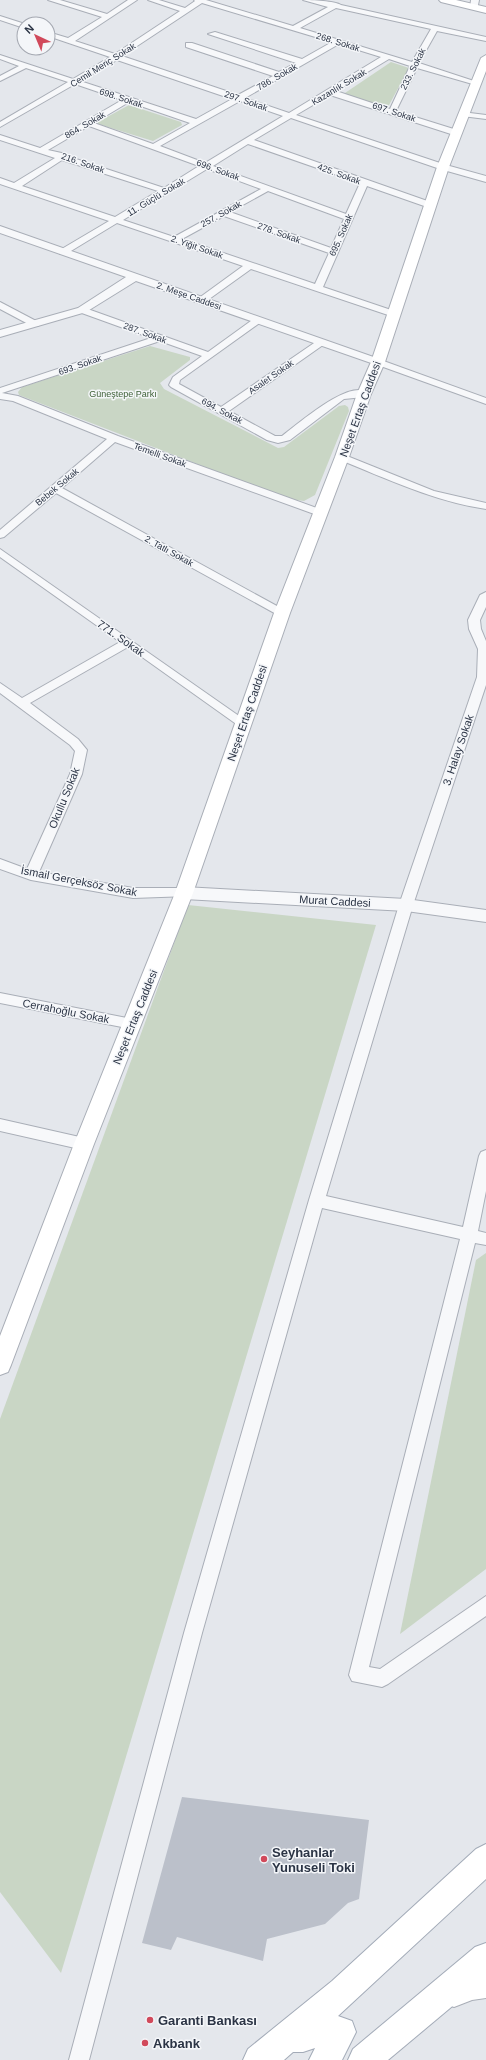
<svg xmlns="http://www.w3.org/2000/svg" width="486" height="2060" font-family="Arial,sans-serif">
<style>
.green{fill:#c9d6c5}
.building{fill:#bbc0ca}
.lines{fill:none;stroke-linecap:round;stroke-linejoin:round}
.minor-casing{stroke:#a9aeb7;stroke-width:2}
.tertiary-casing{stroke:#a9aeb7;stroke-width:2}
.secondary-casing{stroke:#a9aeb7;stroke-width:2}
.primary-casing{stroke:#a3abb8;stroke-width:2}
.minor{fill:#f7f8fa;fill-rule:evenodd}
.tertiary{fill:#f7f8fa;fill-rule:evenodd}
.secondary{fill:#fff;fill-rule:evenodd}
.primary{fill:#fff;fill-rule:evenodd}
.poi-dot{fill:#d1495b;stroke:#f4f6f9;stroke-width:1.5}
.labels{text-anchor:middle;stroke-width:3;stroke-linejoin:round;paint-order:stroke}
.far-street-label{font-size:9px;fill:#2b3445;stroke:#f4f6f9}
.far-park-label{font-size:9px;fill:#3f6138;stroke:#f4f6f9}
.street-label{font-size:11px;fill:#2b3445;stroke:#f4f6f9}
.near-poi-label{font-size:13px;font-weight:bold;fill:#2b3445;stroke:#f4f6f9;text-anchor:start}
</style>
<rect width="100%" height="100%" fill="#e4e7ec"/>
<g class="green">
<path d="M 391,62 L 409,68 L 388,107 L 382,108 L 342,95 Z"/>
<path d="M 129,105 L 181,122 L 182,125 L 153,141 L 98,124 L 98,122 Z"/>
<path d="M 150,346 L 190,357 L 190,360 L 160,383 L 164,389 L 278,448 L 284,447 L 339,406 L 345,405 L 348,407 L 349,411 L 315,495 L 304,501 L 288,499 L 24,397 L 19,395 L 18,392 L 22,387 Z"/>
<path d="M 188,905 L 376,925 L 61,1973 L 0,1892 L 0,1419 Z"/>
<path d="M 486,1253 L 486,1569 L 400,1634 L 476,1260 Z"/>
</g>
<path class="building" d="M 182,1797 L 369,1820 L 359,1899 L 348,1903 L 325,1924 L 267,1939 L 263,1961 L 177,1937 L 171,1950 L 142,1943 Z"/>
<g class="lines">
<defs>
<g id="minor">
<path d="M 48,0 L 60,0 L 107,14 L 128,0 L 137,0 L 75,41 L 115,54 L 180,11 L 148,0 L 159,0 L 185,8 L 195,1 L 194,0 L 206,0 L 293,26 L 328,7 L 303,0 C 312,0 335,1 341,5 L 486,37 L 486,41 L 437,31 L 419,63 L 480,83 L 476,85 L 417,68 L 396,111 L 460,131 L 460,135 L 454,135 L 330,95 L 296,115 L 446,165 L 486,176 L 486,182 L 440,169 L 291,118 L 254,140 L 433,203 L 433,207 L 427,207 L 367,186 L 323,287 L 397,312 L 399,314 L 394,317 L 251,269 L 205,302 L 199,302 L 199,298 L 243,266 L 117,223 L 66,254 L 60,254 L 60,250 L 109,221 L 0,184 L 0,178 L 14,183 L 55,158 L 0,140 L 0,135 L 40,148 L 122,100 L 75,84 L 0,127 L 0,122 L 68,82 L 26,68 L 0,81 L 0,76 L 19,66 L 0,59 L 0,55 L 73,79 L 110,57 L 48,36 L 48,32 L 68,38 L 102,17 ZM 202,3 L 332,42 L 302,59 L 215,32 L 208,34 L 296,63 L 279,72 L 192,43 L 186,43 L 186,47 L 273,76 L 238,95 L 122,56 ZM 336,8 L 431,29 L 412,62 L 300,28 ZM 339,44 L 381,57 L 289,113 L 245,98 ZM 389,59 L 410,66 L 390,109 L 336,91 ZM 117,60 L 232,99 L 196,119 L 80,81 ZM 240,101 L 283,116 L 205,163 L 160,146 ZM 129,102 L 190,123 L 153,144 L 94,123 ZM 89,126 L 199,166 L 164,188 L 67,156 L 66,154 L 48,150 ZM 248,144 L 360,183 L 346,214 L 213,166 ZM 62,160 L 158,191 L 115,217 L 22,186 ZM 207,169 L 261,189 L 174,237 L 123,220 ZM 268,191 L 344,219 L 331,248 L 230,212 ZM 224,216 L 329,253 L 315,284 L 182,239 Z"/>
<path d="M 471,0 L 479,0 L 477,10 L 470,8 Z"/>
<path d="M 0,16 L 25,24 L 24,28 L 0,20 Z"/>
<path d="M 462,112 L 486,115 L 486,119 L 462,116 Z"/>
<path d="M 0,302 L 38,322 L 40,324 L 38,326 L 32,326 L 0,309 Z"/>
<path d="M 82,307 L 208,352 L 255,318 L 261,318 L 261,322 L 180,380 L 179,384 L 221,407 L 317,341 L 323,341 L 323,345 L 229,411 L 275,436 L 282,436 C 297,425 352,376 369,394 L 364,397 L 344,399 L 290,440 L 278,443 L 267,440 L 171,387 L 169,385 L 173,377 L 202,356 L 160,341 L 2,393 L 18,396 L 118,436 L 325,511 L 326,513 L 325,515 L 317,515 L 115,442 L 62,488 L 286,611 L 288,613 L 286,615 L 278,615 L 56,493 L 4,537 L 0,538 L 0,530 L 107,439 L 13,401 L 0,399 L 0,388 L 151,338 L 79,312 L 77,310 Z"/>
<path d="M 378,359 L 486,398 L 486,404 L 375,364 L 375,360 Z"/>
<path d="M 342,454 L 434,491 L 486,503 L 486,509 C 434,501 387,479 338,459 L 337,457 L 338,455 Z"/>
<path d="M 0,549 L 249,723 L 243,727 L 239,726 L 128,647 L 30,703 L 78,739 L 87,750 L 82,774 L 39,872 L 133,888 L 184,888 L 189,890 L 191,893 L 189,896 L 133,898 L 31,880 L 0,869 L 0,859 L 27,869 L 70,774 L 75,751 L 70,745 L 0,693 L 0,683 L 22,698 L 120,642 L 0,557 Z"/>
<path d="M 486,592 L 486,607 L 480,620 L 481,629 L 486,641 L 486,685 L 413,905 L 326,1196 L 463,1227 L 479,1156 L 481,1152 L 486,1150 L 486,1191 L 478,1231 L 486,1233 L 486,1245 L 475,1243 L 369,1667 L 380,1669 L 486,1596 L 486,1616 L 388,1684 L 382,1687 L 352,1681 L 349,1675 L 460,1239 L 322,1208 L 202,1633 L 89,2060 L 69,2060 L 184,1633 L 309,1200 L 399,905 L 477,677 L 478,649 L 469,629 L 468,620 L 480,595 Z"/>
<path d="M 0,993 L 132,1019 L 137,1020 L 139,1024 L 137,1028 L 132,1029 L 0,1003 Z"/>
<path d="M 0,1119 L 84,1138 L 89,1140 L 91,1144 L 89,1148 L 84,1150 L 0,1131 Z"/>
</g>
<g id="tertiary">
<path d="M 0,226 L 382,360 L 384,362 L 378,365 L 374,364 L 136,281 L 86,312 L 0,337 L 0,330 L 78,308 L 126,277 L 0,233 Z"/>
<path d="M 184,887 L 406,899 L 486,910 L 486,922 L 406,911 L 184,899 L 178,897 L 176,893 L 178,889 Z"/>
</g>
<g id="secondary">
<path d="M 439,0 L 456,0 L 486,7 L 486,13 L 441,2 Z"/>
<path d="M 486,55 L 486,71 L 449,167 L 385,362 L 371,394 L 349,457 L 290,613 L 193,893 L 94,1144 L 11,1365 L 8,1372 L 0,1375 L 0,1336 L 74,1144 L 175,893 L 274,613 L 335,457 L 357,394 L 371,362 L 437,167 L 481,58 Z"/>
<path d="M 486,1970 L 486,1998 L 472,2000 L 454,2007 L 444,2003 L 440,1993 L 444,1983 L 472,1972 Z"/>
</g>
<g id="primary">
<path d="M 486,1844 L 486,1879 L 338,2016 L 352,2021 L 356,2032 L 342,2060 L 309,2060 L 315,2048 L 303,2052 L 293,2052 L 284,2060 L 243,2060 L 248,2049 L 332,1981 L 476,1849 Z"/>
<path d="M 486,1943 L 486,1978 L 388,2060 L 348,2060 L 353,2049 L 475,1947 Z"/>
</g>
</defs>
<use href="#minor" class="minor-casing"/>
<use href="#tertiary" class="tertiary-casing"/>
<use href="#secondary" class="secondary-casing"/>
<use href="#primary" class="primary-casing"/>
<use href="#minor" class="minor"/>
<use href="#tertiary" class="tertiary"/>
<use href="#secondary" class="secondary"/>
<use href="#primary" class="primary"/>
</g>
<g class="poi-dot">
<circle cx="264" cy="1859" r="4"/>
<circle cx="150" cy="2020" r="4"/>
<circle cx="145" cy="2043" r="4"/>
</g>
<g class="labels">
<g class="far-street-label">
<text transform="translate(338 42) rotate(17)" y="3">268. Sokak</text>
<text transform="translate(103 65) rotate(-32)" y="3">Cemil Meriç Sokak</text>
<text transform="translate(413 69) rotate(-63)" y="3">233. Sokak</text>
<text transform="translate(277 77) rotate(-30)" y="3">786. Sokak</text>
<text transform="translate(339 87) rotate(-31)" y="3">Kazanlık Sokak</text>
<text transform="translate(121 98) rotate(18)" y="3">698. Sokak</text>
<text transform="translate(246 101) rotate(19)" y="3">297. Sokak</text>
<text transform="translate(394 112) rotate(18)" y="3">697. Sokak</text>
<text transform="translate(85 125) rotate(-30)" y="3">864. Sokak</text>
<text transform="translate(83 163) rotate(19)" y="3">216. Sokak</text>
<text transform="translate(218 170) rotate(20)" y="3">696. Sokak</text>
<text transform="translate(339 174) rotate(20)" y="3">425. Sokak</text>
<text transform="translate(156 197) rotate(-31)" y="3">11. Güçlü Sokak</text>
<text transform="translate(221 214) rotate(-29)" y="3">257. Sokak</text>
<text transform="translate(279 233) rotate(20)" y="3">278. Sokak</text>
<text transform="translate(341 235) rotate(-66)" y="3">695. Sokak</text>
<text transform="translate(197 247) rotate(19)" y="3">2. Yiğit Sokak</text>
<text transform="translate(189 296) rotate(19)" y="3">2. Meşe Caddesi</text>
<text transform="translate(145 333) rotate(20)" y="3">287. Sokak</text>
<text transform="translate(80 365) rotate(-19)" y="3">693. Sokak</text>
<text transform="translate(271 377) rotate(-35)" y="3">Asalet Sokak</text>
<text transform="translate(222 411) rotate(28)" y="3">694. Sokak</text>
<text transform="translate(160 455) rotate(20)" y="3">Temelli Sokak</text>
<text transform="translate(57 487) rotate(-40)" y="3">Bebek Sokak</text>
<text transform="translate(169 551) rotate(29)" y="3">2. Tatlı Sokak</text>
</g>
<g class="far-park-label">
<text x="123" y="397">Güneştepe Parkı</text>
</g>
<g class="street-label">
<text transform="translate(360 409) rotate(-70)" y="4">Neşet Ertaş Caddesi</text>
<text transform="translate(121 638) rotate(35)" y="4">771. Sokak</text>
<text transform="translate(247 713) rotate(-71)" y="4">Neşet Ertaş Caddesi</text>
<text transform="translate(458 750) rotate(-71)" y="4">3. Halay Sokak</text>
<text transform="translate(64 798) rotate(-68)" y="4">Okullu Sokak</text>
<text transform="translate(79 881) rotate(11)" y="4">İsmail Gerçeksöz Sokak</text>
<text transform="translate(335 901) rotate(3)" y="4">Murat Caddesi</text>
<text transform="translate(66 1011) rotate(11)" y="4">Cerrahoğlu Sokak</text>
<text transform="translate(135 1017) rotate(-68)" y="4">Neşet Ertaş Caddesi</text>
</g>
<g class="near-poi-label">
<text x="272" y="1857">Seyhanlar<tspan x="272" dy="15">Yunuseli Toki</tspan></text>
<text x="158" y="2025">Garanti Bankası</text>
<text x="153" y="2048">Akbank</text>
</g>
</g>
<g transform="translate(36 36) rotate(316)"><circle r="19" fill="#f4f6f9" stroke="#a4a8b1"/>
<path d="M0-3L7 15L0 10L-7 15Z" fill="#d1495b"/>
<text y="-6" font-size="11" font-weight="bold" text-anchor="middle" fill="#2b3445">N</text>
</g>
</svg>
